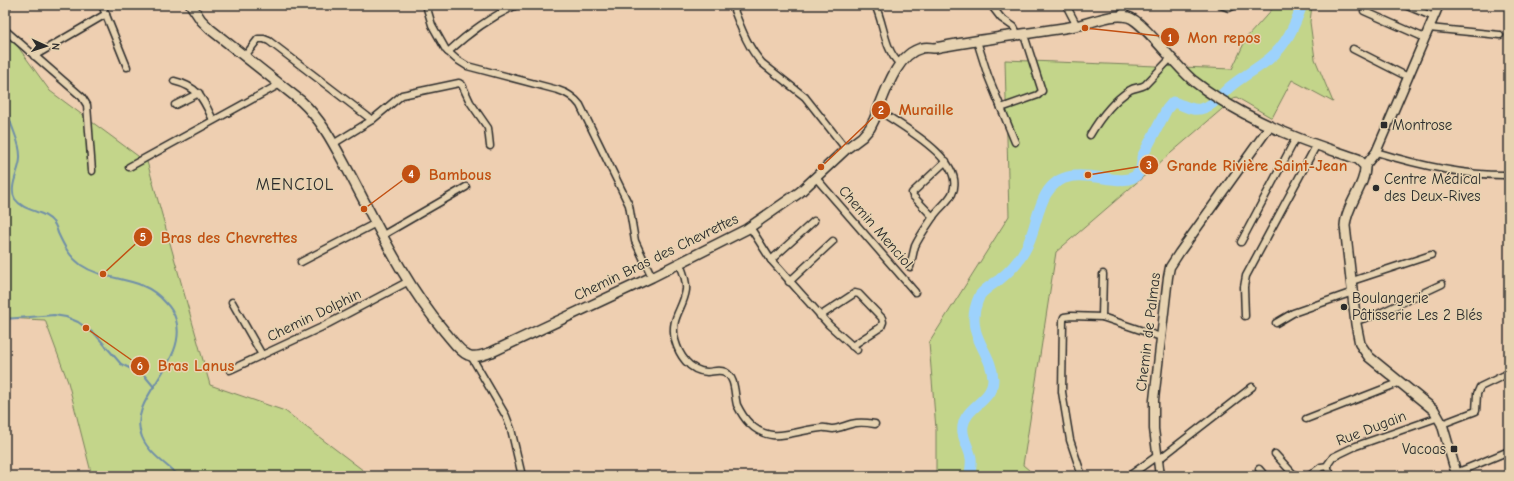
<svg xmlns="http://www.w3.org/2000/svg" width="1514" height="481" font-family="'Comic Neue',sans-serif">
<style>
.green{fill:#c3d58a;stroke:#77805a}
.lines{fill:none;stroke-linecap:round;stroke-linejoin:round}
.stream{stroke:#6f8fa8;stroke-width:2}
.river{stroke:#9dd2fc;stroke-width:11}
.minor-casing{stroke:#2b2b2b;stroke-width:9}
.tertiary-casing{stroke:#2b2b2b;stroke-width:11}
.secondary-casing{stroke:#2b2b2b;stroke-width:12}
.minor{stroke:#e7d3b1;stroke-width:6}
.tertiary{stroke:#e7d3b1;stroke-width:8}
.secondary{stroke:#e7d3b1;stroke-width:9}
.poi-dot{fill:#2b2b2b;stroke:#e7d3b1;stroke-width:1.5}
.labels{text-anchor:middle;stroke-width:3;stroke-linejoin:round;paint-order:stroke}
.poi-label{font-size:15px;fill:#2b2b2b;stroke:#e7d3b1;text-anchor:start}
.street-label{font-size:15px;fill:#2b2b2b;stroke:#e7d3b1}
.quarter-label{font-size:17px;letter-spacing:1px;fill:#2b2b2b;stroke:#e7d3b1}
.leader{fill:none;stroke:#c25012;stroke-width:1.5}
.callout-dot{fill:#c25012;stroke:#e7d3b1;stroke-width:1.5}
.mark-label{font-size:12px;text-anchor:middle;font-weight:bold;fill:#fff}
.callout-label{font-size:16px;text-anchor:middle;font-weight:bold;fill:#c25012;stroke:#e7d3b1;stroke-width:3;stroke-linejoin:round;paint-order:stroke}
</style>
<rect width="100%" height="100%" fill="#eecfb1"/>
<filter id="ink" filterUnits="userSpaceOnUse"><feTurbulence type="fractalNoise" baseFrequency=".025" numOctaves="2"/><feDisplacementMap in="SourceGraphic" scale="8" xChannelSelector="R" yChannelSelector="G"/><feConvolveMatrix kernelMatrix="1 2 1 2 8 2 1 2 1" color-interpolation-filters="sRGB"/></filter>
<g filter="url(#ink)">
<g class="green">
<path d="M 1276,5 L 1312,5 L 1310,22 L 1315,59 L 1333,102 L 1292,80 L 1272,118 L 1236,97 L 1056,252 L 1023,465 L 1036,476 L 936,476 L 936,429 L 929,343 L 1009,216 L 1005,60 L 1232,69 L 1247,37 Z"/>
<path d="M 5,29 L 50,91 L 142,159 L 146,158 L 210,385 L 285,411 L 364,471 L 365,476 L 92,476 L 68,382 L 45,320 L 5,318 Z"/>
</g>
<g class="lines">
<g class="stream">
<path d="M 5,96 C 8,104 7,112 10,120 C 13,132 21,144 20,158 C 20,170 8,187 15,199 C 24,212 44,210 53,222 C 56,225 57,230 58,233 C 64,246 69,256 81,265 C 107,283 141,274 165,302 C 170,307 174,313 176,320 C 189,363 125,399 142,437 C 148,452 165,464 177,474 L 181,476"/>
<path d="M 5,319 L 54,315 L 66,317 L 78,322 L 96,335 L 121,364 L 144,375 L 154,387"/>
</g>
<path class="river" d="M 970,476 C 970,470 972,464 971,458 C 969,447 961,437 963,426 C 966,406 993,401 993,379 C 992,353 969,339 975,309 C 976,305 978,299 980,295 C 985,289 993,284 999,280 C 1009,272 1019,261 1025,250 C 1035,233 1036,211 1046,194 C 1069,155 1119,193 1138,174 C 1142,170 1142,162 1142,157 L 1167,109 L 1173,102 C 1182,104 1191,111 1200,109 C 1213,107 1221,94 1231,86 C 1243,76 1257,69 1269,59 C 1286,46 1295,25 1302,5"/>
<defs>
<g id="minor">
<path d="M 102,5 L 127,67"/>
<path d="M 426,5 L 432,25 L 446,50 L 456,59 L 467,66 L 558,90 C 568,93 574,97 580,105 L 629,205 L 635,241 L 652,277"/>
<path d="M 732,5 C 740,25 747,47 762,63 L 805,97 L 846,149"/>
<path d="M 875,5 C 884,23 884,49 899,63"/>
<path d="M 991,5 L 1001,18 L 1014,27 L 1018,35"/>
<path d="M 1066,5 L 1077,26"/>
<path d="M 1221,5 L 1229,8 L 1235,5"/>
<path d="M 1405,5 L 1434,17"/>
<path d="M 1364,11 L 1425,38"/>
<path d="M 1121,16 L 1127,5"/>
<path d="M 1429,28 L 1500,35"/>
<path d="M 5,30 L 82,97 L 87,105 L 92,171"/>
<path d="M 977,41 L 988,76 L 1015,142"/>
<path d="M 1353,49 L 1408,77"/>
<path d="M 448,52 C 470,32 490,17 517,5"/>
<path d="M 34,56 L 106,14"/>
<path d="M 245,56 L 258,39 L 264,39 L 269,41 L 372,120"/>
<path d="M 174,81 C 199,87 203,99 213,120"/>
<path d="M 175,105 L 199,93"/>
<path d="M 1001,108 L 1038,95 L 1042,91 L 1024,35"/>
<path d="M 878,110 C 900,125 968,161 952,194 C 947,203 938,209 933,217 C 927,226 919,237 915,246 C 913,253 912,260 910,267"/>
<path d="M 1090,135 C 1100,118 1113,101 1130,90 C 1135,87 1140,88 1145,85 L 1171,58"/>
<path d="M 333,144 L 372,120 L 402,95 L 459,83 L 462,85 L 470,102 L 488,128 L 490,146"/>
<path d="M 1376,152 C 1418,165 1465,176 1509,175"/>
<path d="M 129,167 L 280,84"/>
<path d="M 816,178 L 915,292"/>
<path d="M 933,217 L 913,196 L 912,193 L 946,161"/>
<path d="M 750,227 L 771,260 L 829,325 L 857,350"/>
<path d="M 383,235 L 466,187"/>
<path d="M 1241,242 L 1296,138"/>
<path d="M 771,260 L 814,221"/>
<path d="M 301,262 L 376,223"/>
<path d="M 680,264 C 683,272 687,281 686,290 C 683,310 670,317 675,340 C 679,355 689,371 707,372 C 713,372 719,369 725,372 C 736,378 734,394 737,405 C 740,411 744,418 749,423 C 771,446 795,430 821,428 C 825,427 829,429 833,429 C 841,428 848,424 856,423 C 862,422 869,423 875,424"/>
<path d="M 1352,281 L 1431,255"/>
<path d="M 789,282 L 833,241"/>
<path d="M 232,302 L 262,355"/>
<path d="M 820,316 L 855,293 L 859,294 L 882,318 L 883,322 L 881,327 L 852,346"/>
<path d="M 1245,316 L 1244,287 L 1246,276 L 1317,144"/>
<path d="M 1102,317 L 1103,274"/>
<path d="M 1356,321 L 1378,314 L 1442,284"/>
<path d="M 1276,323 L 1293,313 L 1353,292"/>
<path d="M 471,356 L 506,416 L 511,429 L 522,476"/>
<path d="M 230,370 L 320,328 L 409,281"/>
<path d="M 1306,419 L 1401,382"/>
<path d="M 1442,424 L 1476,411 L 1477,394 L 1480,387 L 1509,373"/>
<path d="M 1275,454 L 1295,476"/>
<path d="M 1158,460 L 1252,387"/>
<path d="M 1259,469 L 1265,476"/>
<path d="M 1456,473 L 1509,451"/>
<path d="M 1082,476 L 1070,440 L 1062,392 L 1063,320 L 1064,317 L 1071,316 L 1102,317 L 1161,337"/>
<path d="M 1129,476 L 1157,456"/>
<path d="M 1309,476 L 1321,467 L 1328,466"/>
<path d="M 1332,476 L 1328,469 L 1328,464 L 1333,457 L 1356,446 L 1439,417"/>
</g>
<g id="tertiary">
<path d="M 1365,166 L 1376,152 L 1439,5"/>
<path d="M 1160,476 L 1154,429 L 1154,400 L 1168,277 L 1170,267 L 1179,253 L 1270,126"/>
</g>
<g id="secondary">
<path d="M 191,5 L 201,20 L 210,29 L 301,101 C 324,122 336,149 351,176 C 379,229 406,286 445,332 C 452,340 459,351 468,355 C 476,359 485,354 492,352 L 652,277 L 747,229 L 800,192 L 846,149 L 862,137 L 870,128 L 874,120 C 884,97 895,54 922,48 C 926,47 931,48 935,48 C 981,39 1029,34 1075,26 C 1092,23 1111,13 1128,17 C 1143,20 1178,70 1195,82 C 1223,104 1264,125 1298,138 C 1318,146 1338,152 1358,159 L 1365,166 C 1366,185 1346,205 1345,226 L 1356,324 L 1360,344 L 1369,357 L 1434,410 L 1442,424 L 1457,476"/>
<path d="M 5,8 L 6,5"/>
</g>
</defs>
<use href="#minor" class="minor-casing"/>
<use href="#tertiary" class="tertiary-casing"/>
<use href="#secondary" class="secondary-casing"/>
<use href="#minor" class="minor"/>
<use href="#tertiary" class="tertiary"/>
<use href="#secondary" class="secondary"/>
</g>
</g>
<g class="poi-dot">
<rect x="1380" y="121" width="8" height="8" rx="2"/>
<circle cx="1376" cy="188" r="4"/>
<circle cx="1344" cy="307" r="4"/>
<rect x="1450" y="445" width="8" height="8" rx="2"/>
</g>
<g class="labels">
<g class="poi-label">
<text x="1392" y="130">Montrose</text>
<text x="1384" y="184">Centre Médical<tspan x="1384" dy="17">des Deux-Rives</tspan></text>
<text x="1352" y="303">Boulangerie<tspan x="1352" dy="17">Pâtisserie Les 2 Blés</tspan></text>
<text x="1446" y="454" text-anchor="end">Vacoas</text>
</g>
<g class="street-label">
<text transform="translate(876 227) rotate(49)" y="5">Chemin Menciol</text>
<text transform="translate(656 257) rotate(-26)" y="5">Chemin Bras des Chevrettes</text>
<text transform="translate(314 315) rotate(-26)" y="5">Chemin Dolphin</text>
<text transform="translate(1148 332) rotate(-83)" y="5">Chemin de Palmas</text>
<text transform="translate(1371 428) rotate(-21)" y="5">Rue Dugain</text>
</g>
<g class="quarter-label">
<text x="295" y="190">MENCIOL</text>
</g>
</g>
<path class="leader" d="M1085 28L1170 37M821 167L881 110M1088 175L1149 165M364 209L411 174M103 274L143 237M86 328L140 366"/>
<g class="callout-dot">
<circle cx="1085" cy="28" r="4"/>
<circle cx="821" cy="167" r="4"/>
<circle cx="1088" cy="175" r="4"/>
<circle cx="364" cy="209" r="4"/>
<circle cx="103" cy="274" r="4"/>
<circle cx="86" cy="328" r="4"/>
<circle cx="1170" cy="37" r="10"/>
<circle cx="881" cy="110" r="10"/>
<circle cx="1149" cy="165" r="10"/>
<circle cx="411" cy="174" r="10"/>
<circle cx="143" cy="237" r="10"/>
<circle cx="140" cy="366" r="10"/>
</g>
<g class="mark-label">
<text x="1170" y="42">1</text>
<text x="881" y="114">2</text>
<text x="1149" y="169">3</text>
<text x="411" y="178">4</text>
<text x="143" y="241">5</text>
<text x="140" y="370">6</text>
</g>
<g class="callout-label">
<text x="1224" y="43">Mon repos</text>
<text x="926" y="115">Muraille</text>
<text x="1257" y="171">Grande Rivière Saint-Jean</text>
<text x="460" y="180">Bambous</text>
<text x="229" y="243">Bras des Chevrettes</text>
<text x="196" y="371">Bras Lanus</text>
</g>
<rect width="1514" height="481" fill="none" stroke="#e7d3b1" stroke-width="20"/>
<rect x="10" y="10" width="1494" height="461" fill="none" stroke="#2b2b2b" stroke-width="1.5" filter="url(#ink)"/>
<g transform="translate(46 46) rotate(93)" stroke="#e7d3b1" stroke-width="3" paint-order="stroke">
<path d="M0-3L7 15L0 10L-7 15Z" fill="#2b2b2b"/>
<text y="-6" font-size="11" font-weight="bold" text-anchor="middle" fill="#2b2b2b">N</text>
</g>
</svg>
